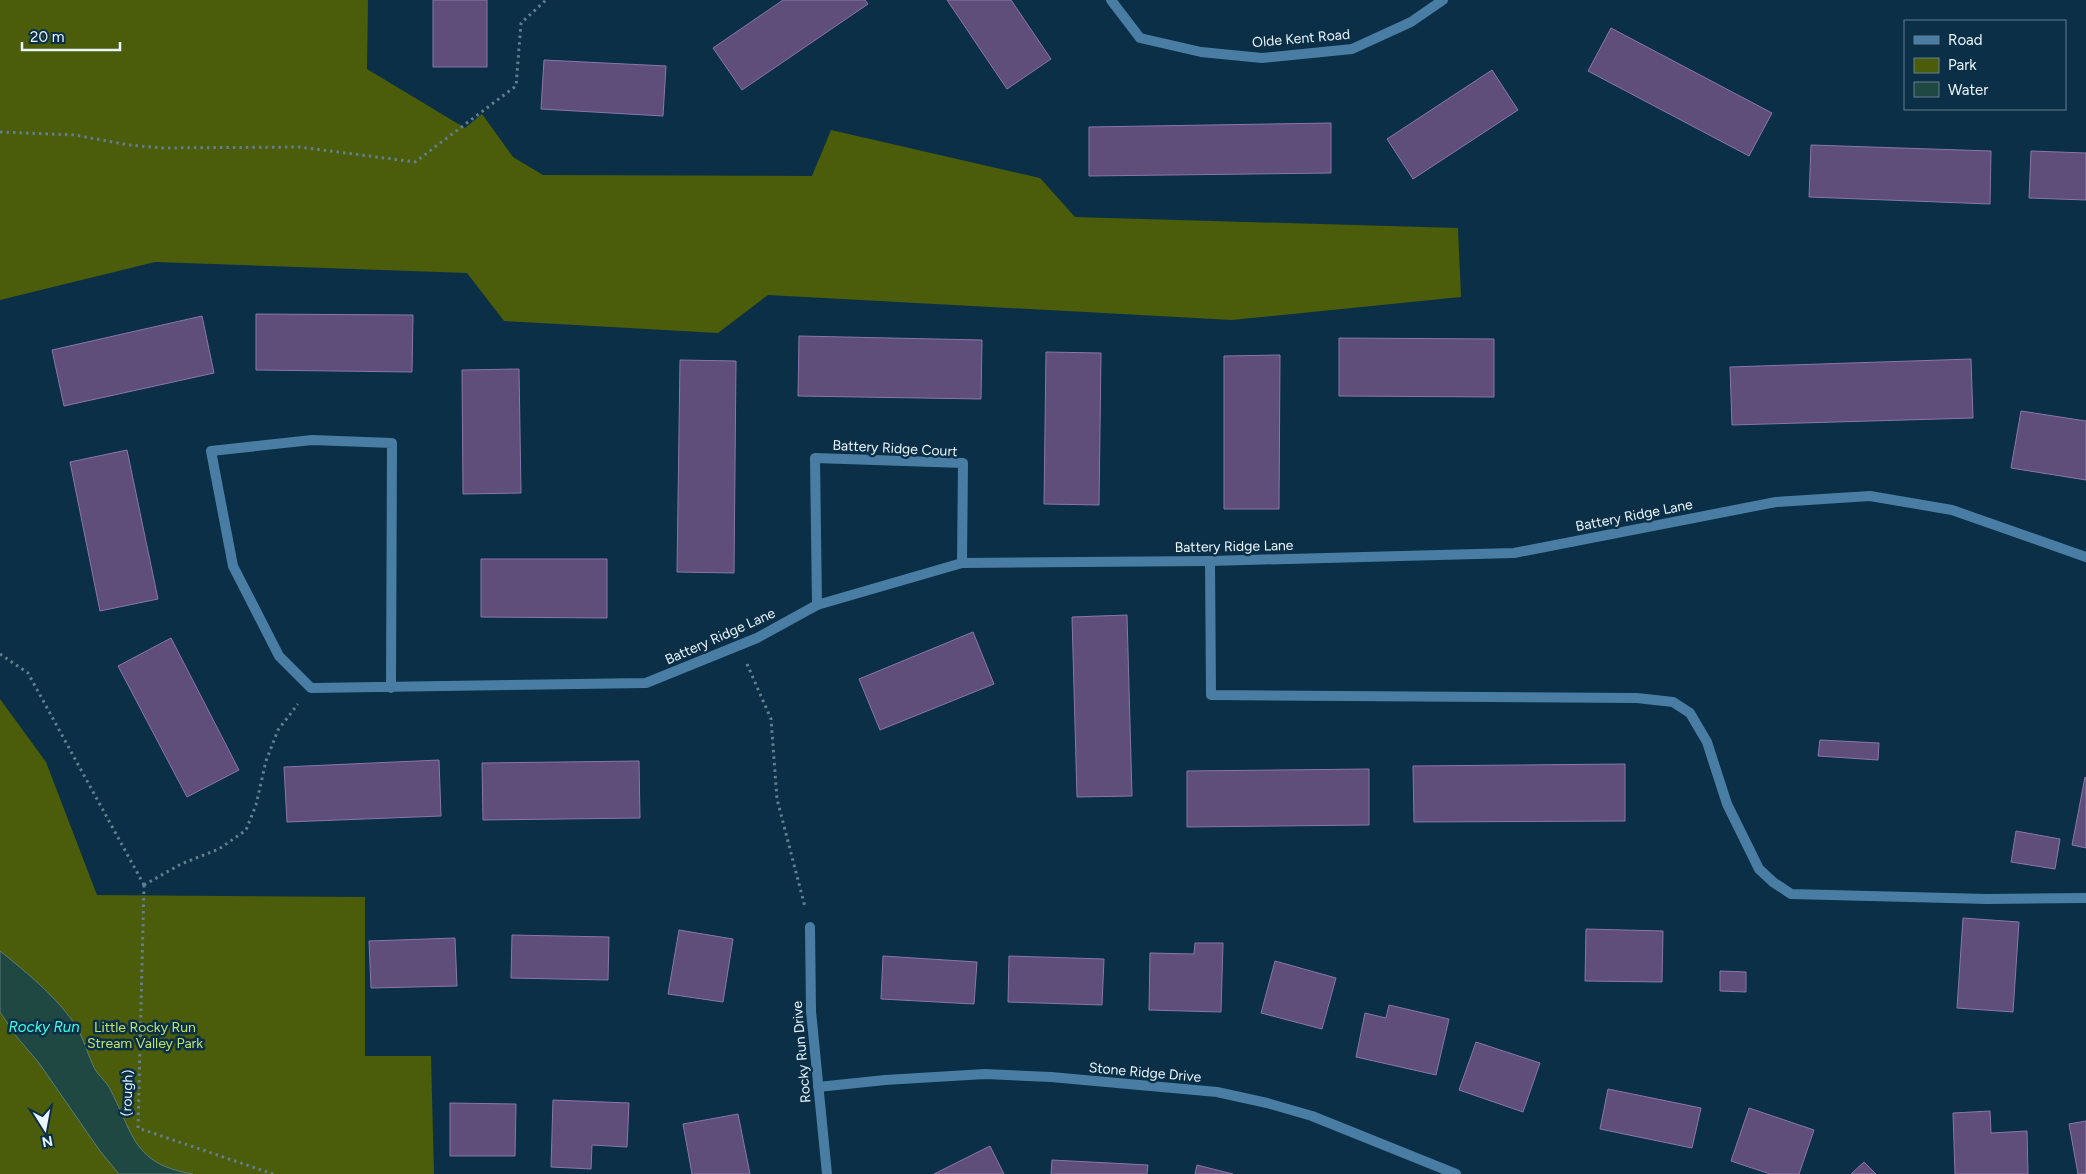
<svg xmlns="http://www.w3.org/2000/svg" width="2086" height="1174" font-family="Figtree,sans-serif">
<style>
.green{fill:#4b5c0a}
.water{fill:#1e4841;stroke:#5c7c79}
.building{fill:#5f4d7a;stroke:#8a77a7}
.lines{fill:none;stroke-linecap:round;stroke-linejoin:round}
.path{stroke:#637e8f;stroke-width:3;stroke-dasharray:2.5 4;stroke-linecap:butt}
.lane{stroke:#497da3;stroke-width:10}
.street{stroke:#497da3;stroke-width:10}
.labels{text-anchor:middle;stroke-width:5;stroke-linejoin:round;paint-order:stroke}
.street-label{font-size:14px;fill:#ebf5fd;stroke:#0a2f46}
.park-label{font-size:14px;fill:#c2e26b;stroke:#0a2f46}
.water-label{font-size:15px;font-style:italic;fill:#3ffde5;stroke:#0a2f46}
</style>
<rect width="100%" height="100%" fill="#0a2f46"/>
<g class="green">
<path d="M 0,0 L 368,0 L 367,69 L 465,128 L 482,114 L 513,157 L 543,175 L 812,176 L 831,130 L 1040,178 L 1075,217 L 1458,228 L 1461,297 L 1232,320 L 768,295 L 718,333 L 504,321 L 467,273 L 155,262 L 0,300 Z"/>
<path d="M 0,699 L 46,762 L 97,895 L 365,897 L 365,1056 L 431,1056 L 434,1174 L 0,1174 Z"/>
</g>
<path class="water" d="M 0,951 C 26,972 52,993 72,1020 C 82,1033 86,1050 93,1065 C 96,1074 104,1079 109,1087 C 134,1134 132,1164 193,1174 L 119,1174 L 100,1151 L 39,1063 L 16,1036 L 0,1012 Z"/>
<g class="building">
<rect x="433" y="0" width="54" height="67"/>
<path d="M 783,0 L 865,0 L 868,4 L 742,90 L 713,48 Z"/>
<path d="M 947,0 L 1011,0 L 1051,59 L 1007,89 Z"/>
<path d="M 1611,28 L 1772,113 L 1749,156 L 1588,71 Z"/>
<path d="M 544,60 L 666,66 L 663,116 L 541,109 Z"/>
<path d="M 1492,70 L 1518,110 L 1413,179 L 1387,139 Z"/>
<path d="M 1331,123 L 1331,173 L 1089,176 L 1089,127 Z"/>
<path d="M 1811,145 L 1991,151 L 1990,204 L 1809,197 Z"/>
<path d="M 2031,151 L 2086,153 L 2086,200 L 2029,198 Z"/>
<path d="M 256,314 L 413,315 L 412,372 L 256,370 Z"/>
<path d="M 202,316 L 214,373 L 64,406 L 52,350 Z"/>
<path d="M 799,336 L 982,340 L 981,399 L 798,396 Z"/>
<path d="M 1339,338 L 1494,339 L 1494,397 L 1339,396 Z"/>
<path d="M 1046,352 L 1101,353 L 1099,505 L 1044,504 Z"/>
<path d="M 1280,355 L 1279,509 L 1224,509 L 1224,356 Z"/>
<path d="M 1971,359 L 1973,418 L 1732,425 L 1730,367 Z"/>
<path d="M 680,360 L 736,361 L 734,573 L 677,572 Z"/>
<path d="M 519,369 L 521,493 L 463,494 L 462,370 Z"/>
<path d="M 2021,411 L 2086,421 L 2086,480 L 2011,468 Z"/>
<path d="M 127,450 L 158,599 L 100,611 L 70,462 Z"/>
<path d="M 481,559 L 607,559 L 607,618 L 481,617 Z"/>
<path d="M 1127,615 L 1132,796 L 1077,797 L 1072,617 Z"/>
<path d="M 973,632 L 994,684 L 880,730 L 859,679 Z"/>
<path d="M 171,638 L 239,770 L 187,797 L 118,666 Z"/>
<path d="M 1820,740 L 1879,743 L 1878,760 L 1818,756 Z"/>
<path d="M 439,760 L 441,816 L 287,822 L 284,767 Z"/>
<path d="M 639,761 L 640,818 L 483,820 L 482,763 Z"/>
<path d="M 1625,764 L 1625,821 L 1414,822 L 1413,766 Z"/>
<path d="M 1369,769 L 1369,825 L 1187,827 L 1187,771 Z"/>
<path d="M 2085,777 L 2086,778 L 2086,848 L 2072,845 Z"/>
<path d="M 2016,831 L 2060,839 L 2055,869 L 2011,862 Z"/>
<path d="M 1963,918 L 2019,922 L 2013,1012 L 1957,1008 Z"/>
<path d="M 1586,929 L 1663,931 L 1662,982 L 1585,981 Z"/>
<path d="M 679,930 L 733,939 L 723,1002 L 668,994 Z"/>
<path d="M 512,935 L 609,937 L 608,980 L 511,978 Z"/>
<path d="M 455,938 L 457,986 L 371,988 L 369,941 Z"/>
<path d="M 1195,943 L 1223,943 L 1221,1012 L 1149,1010 L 1150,953 L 1194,954 Z"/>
<path d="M 883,956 L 977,962 L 974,1004 L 881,999 Z"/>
<path d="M 1009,956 L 1104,959 L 1102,1005 L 1008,1002 Z"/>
<path d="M 1275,961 L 1336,978 L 1322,1029 L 1261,1013 Z"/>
<path d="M 1720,971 L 1746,972 L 1746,992 L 1720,991 Z"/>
<path d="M 1389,1005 L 1449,1019 L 1436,1075 L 1356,1057 L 1365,1013 L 1386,1018 Z"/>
<path d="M 1476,1042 L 1540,1063 L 1523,1112 L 1459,1090 Z"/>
<path d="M 1608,1089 L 1701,1108 L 1692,1148 L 1600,1129 Z"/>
<path d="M 553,1100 L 629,1103 L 627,1147 L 592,1145 L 591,1169 L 551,1167 Z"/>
<path d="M 450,1103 L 516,1104 L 515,1156 L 450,1156 Z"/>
<path d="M 1749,1108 L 1814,1130 L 1799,1174 L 1770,1174 L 1731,1161 Z"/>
<path d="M 1990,1111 L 1991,1133 L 2027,1131 L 2028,1174 L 1955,1174 L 1953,1113 Z"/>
<path d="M 738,1114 L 750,1174 L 692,1174 L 683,1124 Z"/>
<path d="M 2086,1121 L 2086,1174 L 2078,1174 L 2069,1124 Z"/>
<path d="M 990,1146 L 1004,1174 L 934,1174 Z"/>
<path d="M 1052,1160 L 1148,1165 L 1147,1174 L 1051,1174 Z"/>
<path d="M 1864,1162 L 1876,1174 L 1851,1174 Z"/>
<path d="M 1197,1165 L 1233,1174 L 1195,1174 Z"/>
</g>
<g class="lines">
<g class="path">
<path d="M 0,132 L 75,135 L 129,145 L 162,148 L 299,147 L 415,162 L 516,86 L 521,23 L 546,0"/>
<path d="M 0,654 L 28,673 L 144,885"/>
<path d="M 747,664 L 771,719 L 777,799 L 805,907"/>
<path d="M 144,885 L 138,1128 L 273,1174"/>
<path d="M 144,885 L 181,864 L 219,849 L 246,830 L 256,805 L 266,761 L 278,730 L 298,704"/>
</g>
<path class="lane" d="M 1210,561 L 1211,695 L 1637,698 L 1673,702 L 1690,713 L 1707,742 L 1727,804 L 1759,869 L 1773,882 L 1791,894 L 1987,899 L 2086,898"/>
<g class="street">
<path d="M 1111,0 L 1140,38 L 1201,52 L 1262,58 L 1352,49 L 1411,22 L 1443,0"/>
<path d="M 817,605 L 815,458 L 963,463 L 962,563"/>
<path d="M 391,688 L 392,443 L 312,440 L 211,451 L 233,566 L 279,656 L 311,688 L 646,683 L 757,638 L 817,605 L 962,563 L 1210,561 L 1514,553 L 1776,502 L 1870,496 L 1952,510 L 2086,557"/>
<path d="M 810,927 L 811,1011 L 827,1174"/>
<path d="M 818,1087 L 885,1080 L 985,1074 L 1051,1077 L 1217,1092 L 1267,1103 L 1312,1116 L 1456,1174"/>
</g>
</g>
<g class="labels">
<g class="street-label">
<text transform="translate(1301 38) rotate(-5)" y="5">Olde Kent Road</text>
<text transform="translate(895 448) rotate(3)" y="5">Battery Ridge Court</text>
<text transform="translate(1634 515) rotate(-11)" y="5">Battery Ridge Lane</text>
<text transform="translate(1234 546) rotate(-1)" y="5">Battery Ridge Lane</text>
<text transform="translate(720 636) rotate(-24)" y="5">Battery Ridge Lane</text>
<text transform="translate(801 1052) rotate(-95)" y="5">Rocky Run Drive</text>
<text transform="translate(1145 1072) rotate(5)" y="5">Stone Ridge Drive</text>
<text transform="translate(127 1093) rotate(-88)" y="5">(rough)</text>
</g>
<g class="park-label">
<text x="145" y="1032">Little Rocky Run<tspan x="145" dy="16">Stream Valley Park</tspan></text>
</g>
<g class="water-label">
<text x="44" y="1032">Rocky Run</text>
</g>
</g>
<rect x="1904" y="20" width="162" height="90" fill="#0a2f46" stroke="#647e8f"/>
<rect x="1914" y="36" width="25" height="8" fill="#497da3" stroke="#647e8f"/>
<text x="1948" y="45" font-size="15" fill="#ebf5fd">Road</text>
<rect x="1914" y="58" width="25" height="15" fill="#4b5c0a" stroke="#647e8f"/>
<text x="1948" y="70" font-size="15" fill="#ebf5fd">Park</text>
<rect x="1914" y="82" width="25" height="15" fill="#1e4841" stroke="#647e8f"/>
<text x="1948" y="95" font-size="15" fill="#ebf5fd">Water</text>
<g transform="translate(45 1129) rotate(169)" stroke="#0a2f46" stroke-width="4" paint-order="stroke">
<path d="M0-4L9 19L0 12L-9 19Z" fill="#ebf5fd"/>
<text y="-8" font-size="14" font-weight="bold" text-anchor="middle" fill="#ebf5fd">N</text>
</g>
<path d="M22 42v8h98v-8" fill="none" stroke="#ebf5fd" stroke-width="2.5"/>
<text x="30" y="42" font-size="15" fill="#ebf5fd" stroke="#0a2f46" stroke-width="4" paint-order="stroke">20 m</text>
</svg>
